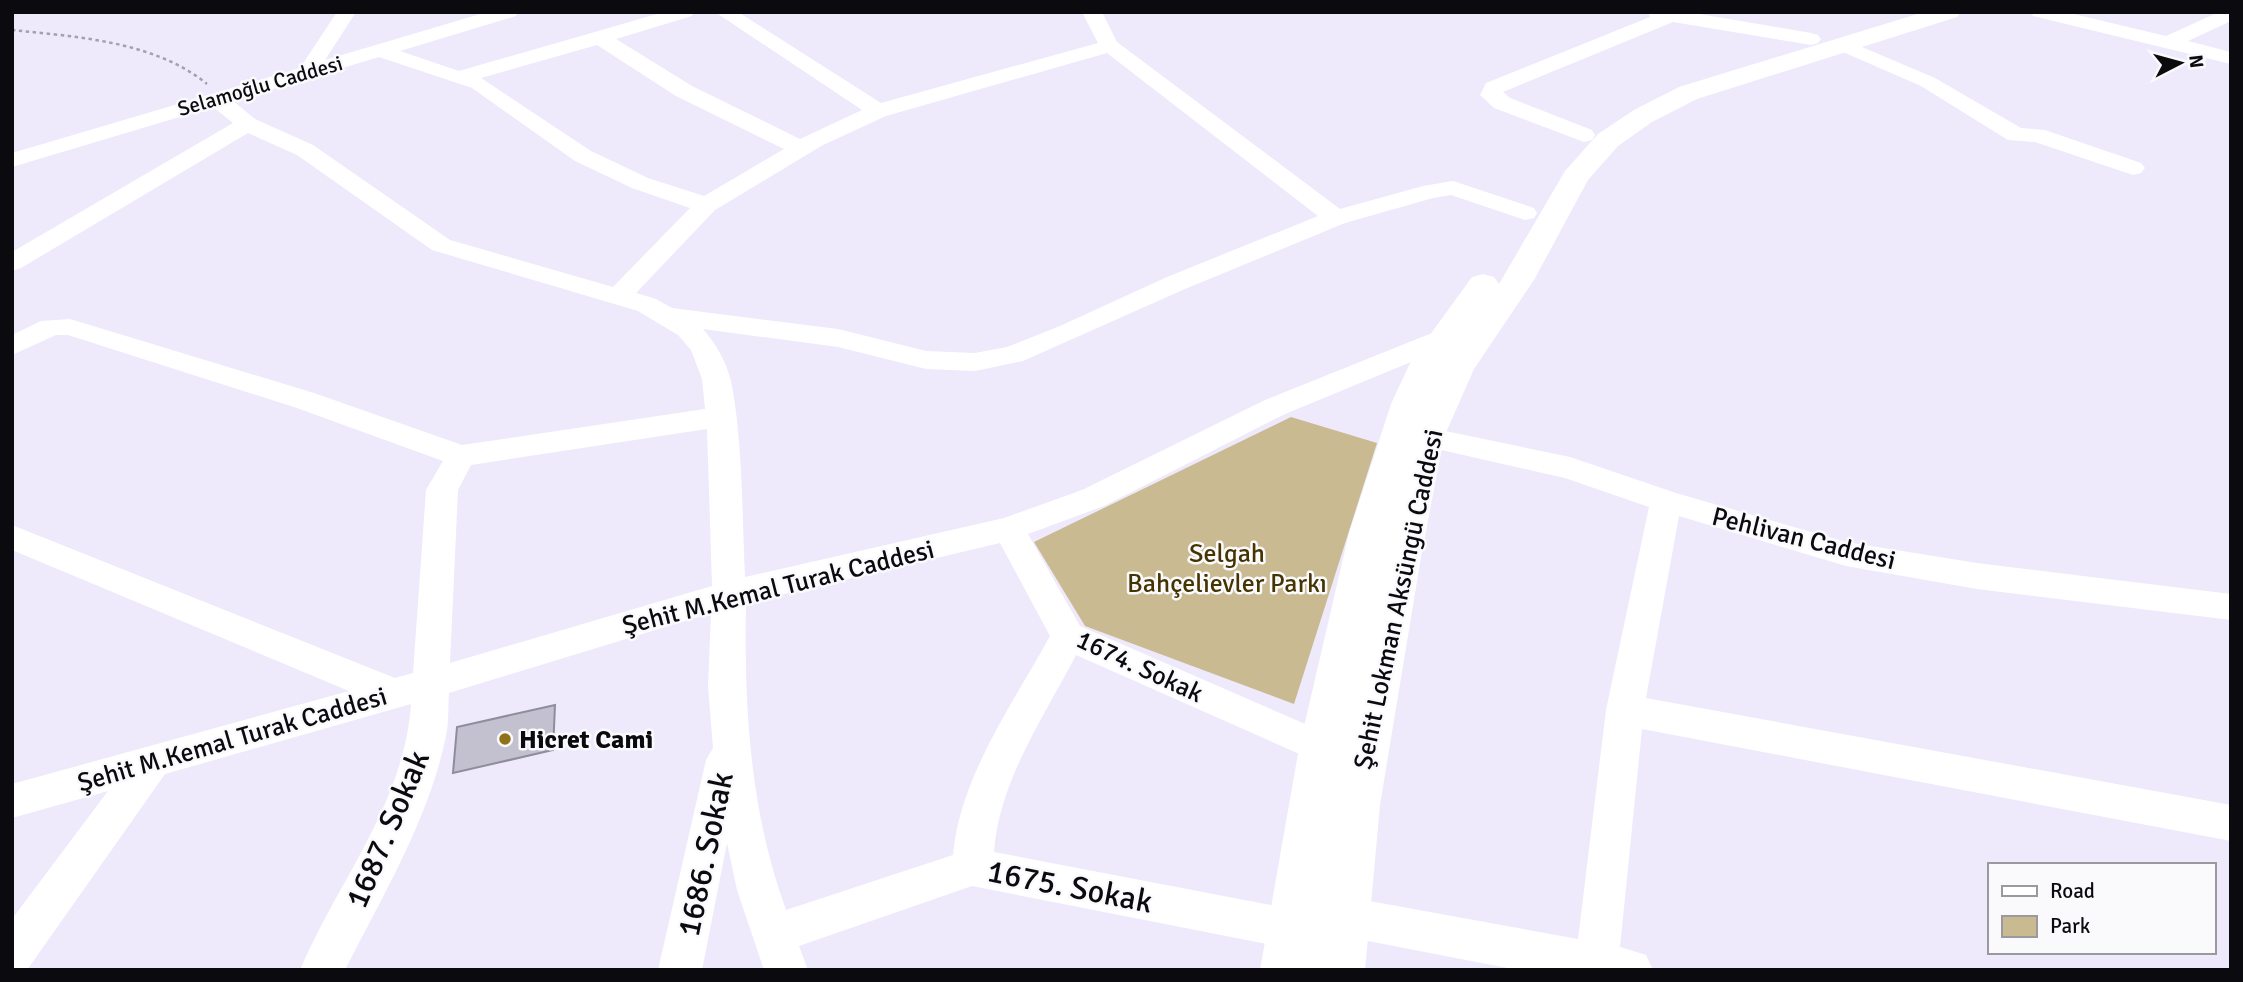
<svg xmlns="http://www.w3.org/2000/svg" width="2243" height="982" font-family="Signika,sans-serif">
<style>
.green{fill:#caba92}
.building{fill:#c3c0cf;stroke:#8f8c9b;stroke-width:2}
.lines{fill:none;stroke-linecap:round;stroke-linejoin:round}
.path{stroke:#a4a1ae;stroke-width:2.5;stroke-dasharray:3.5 3.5;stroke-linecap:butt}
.minor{fill:#fff;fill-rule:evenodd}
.major{fill:#fff;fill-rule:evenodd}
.poi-dot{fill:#907318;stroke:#fafafd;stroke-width:2.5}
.labels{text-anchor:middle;stroke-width:5;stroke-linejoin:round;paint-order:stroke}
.far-street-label{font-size:21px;fill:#0b0a0f;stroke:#fafafd}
.street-label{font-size:26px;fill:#0b0a0f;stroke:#fafafd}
.park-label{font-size:26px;fill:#453400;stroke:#fafafd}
.poi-label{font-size:26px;font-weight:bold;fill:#0b0a0f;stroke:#fafafd;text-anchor:start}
.near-street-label{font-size:32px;fill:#0b0a0f;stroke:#fafafd}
</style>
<rect width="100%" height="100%" fill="#eeeafb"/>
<path class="green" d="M 1291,417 L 1377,443 L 1294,704 L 1085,626 L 1034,542 Z"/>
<path class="building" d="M 555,705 L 553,750 L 453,773 L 457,727 Z"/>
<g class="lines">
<path class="path" d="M 12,30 C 78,37 154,41 207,84"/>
<g class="minor">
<path d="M 337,12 L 356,12 L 325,60 L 487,12 L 518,12 L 516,16 L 400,51 L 459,71 L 664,12 L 694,12 L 692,16 L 616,39 L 692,86 L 800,139 L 862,110 L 715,12 L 738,12 L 881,103 L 1098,43 L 1082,12 L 1102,12 L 1117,42 L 1340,209 L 1423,186 L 1453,181 L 1534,208 L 1537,213 L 1534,218 L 1525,220 L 1451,195 L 1433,198 L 1345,223 L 1185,289 L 1023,361 L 975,371 L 926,369 L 838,347 L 703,329 C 716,344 726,361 731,381 C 743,440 742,516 745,577 L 1004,518 L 1082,490 L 1265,400 L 1432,333 L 1442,330 L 1452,333 L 1456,339 L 1452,345 L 1285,414 L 1104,506 L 1028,534 L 1080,626 L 1335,737 L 1341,748 L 1335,759 L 1322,764 L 1076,655 C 1044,717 999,781 994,852 L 1292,909 L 1307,915 L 1313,929 L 1307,943 L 1292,949 L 972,886 L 799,946 L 808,970 L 764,970 L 737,890 L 727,843 L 702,970 L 658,970 L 706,760 L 713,748 L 708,686 L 711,613 L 449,693 C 448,707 449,722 446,736 C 429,819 383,895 345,970 L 300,970 C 338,881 404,804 411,704 L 165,774 L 27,970 L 12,970 L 12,919 L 108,791 L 12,818 L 12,784 L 349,691 L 12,550 L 12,525 L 395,678 L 413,673 L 426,490 L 443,461 L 294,407 L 68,335 L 56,335 L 12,355 L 12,335 L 41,321 L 70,319 L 314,393 L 462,445 L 705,409 L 702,379 L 691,350 L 678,335 L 638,311 L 432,250 L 297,155 L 248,133 L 21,268 L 12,271 L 12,252 L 233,123 L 213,107 L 12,167 L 12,153 L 300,68 ZM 597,45 L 676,96 L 784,149 L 704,196 L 648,178 L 591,151 L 481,78 ZM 1107,53 L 1318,216 L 1167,277 L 1060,326 L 1007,347 L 975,353 L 926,351 L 838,329 L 672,308 L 656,299 L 636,293 L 715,210 L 823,145 L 886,116 ZM 379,57 L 472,88 L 575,161 L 632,188 L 690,208 L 613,287 L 450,240 L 313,145 L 255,119 L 233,101 ZM 707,429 L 712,586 L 450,663 L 458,490 L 471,465 ZM 1000,543 L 1050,636 C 1013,704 960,776 953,855 L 786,910 C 750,812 744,707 746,603 Z"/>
<path d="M 1648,12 L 1688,12 L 1811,33 L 1818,35 L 1821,39 L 1818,43 L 1811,45 L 1673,22 L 1503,92 L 1510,98 L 1592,130 L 1595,135 L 1592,140 L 1584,142 L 1494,108 L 1480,95 L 1486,83 L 1650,17 Z"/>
<path d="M 2031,12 L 2065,12 L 2166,36 L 2219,12 L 2231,12 L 2231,21 L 2188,41 L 2231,52 L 2231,64 L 2033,16 Z"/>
<path d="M 1843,39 L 1935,78 L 2021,128 L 2045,130 L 2141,163 L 2145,168 L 2141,173 L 2133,175 L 2035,142 L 2008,140 L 1921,86 L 1836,49 L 1833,45 L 1836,41 Z"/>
<path d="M 1426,427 L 1570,457 L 1676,493 L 1846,542 L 1977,563 L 2231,594 L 2231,620 L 1977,589 L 1846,566 L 1679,516 L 1646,698 L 2231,805 L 2231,841 L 1642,729 L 1620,947 L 1646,955 L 1653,970 L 1518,970 L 1342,936 L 1327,930 L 1321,916 L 1327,902 L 1342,896 L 1578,939 L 1606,710 L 1649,507 L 1565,478 L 1415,444 L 1411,437 L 1415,430 Z"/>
</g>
<path class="major" d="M 1924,12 L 1961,12 L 1957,17 L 1697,99 L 1652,122 L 1618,146 L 1588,180 L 1534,280 L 1474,369 L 1444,437 L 1421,557 L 1380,805 L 1365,970 L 1260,970 L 1299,748 L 1349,533 L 1391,404 L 1411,361 L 1472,277 L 1483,274 L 1494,277 L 1499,284 L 1565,171 L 1598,134 L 1634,110 L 1679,87 Z"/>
</g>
<circle class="poi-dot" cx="505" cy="739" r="7"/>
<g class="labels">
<g class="far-street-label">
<text transform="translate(260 86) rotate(-16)" y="7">Selamoğlu Caddesi</text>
</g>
<g class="street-label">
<text transform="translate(1804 538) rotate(14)" y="9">Pehlivan Caddesi</text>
<text transform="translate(778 587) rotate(-14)" y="9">Şehit M.Kemal Turak Caddesi</text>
<text transform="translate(1398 599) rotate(-78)" y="9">Şehit Lokman Aksüngü Caddesi</text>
<text transform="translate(1140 666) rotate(25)" y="9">1674. Sokak</text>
<text transform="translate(232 739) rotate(-16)" y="9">Şehit M.Kemal Turak Caddesi</text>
</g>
<g class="park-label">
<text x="1227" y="562">Selgah<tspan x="1227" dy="30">Bahçelievler Parkı</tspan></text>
</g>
<g class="poi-label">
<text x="519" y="748">Hicret Cami</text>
</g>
<g class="near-street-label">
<text transform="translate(387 829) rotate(-67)" y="11">1687. Sokak</text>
<text transform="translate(705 854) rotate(-78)" y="11">1686. Sokak</text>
<text transform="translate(1070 886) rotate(11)" y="11">1675. Sokak</text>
</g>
</g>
<rect width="2243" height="982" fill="none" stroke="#0b0a0f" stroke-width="28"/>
<rect x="1988" y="863" width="228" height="91" fill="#fafafd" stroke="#9a9a9e" stroke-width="2"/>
<rect x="2002" y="886" width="35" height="10" fill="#ffffff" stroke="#9a9a9e" stroke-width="2"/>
<text x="2050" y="898" font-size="21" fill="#0b0a0f">Road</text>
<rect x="2002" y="916" width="35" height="21" fill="#caba92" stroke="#9a9a9e" stroke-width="2"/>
<text x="2050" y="933" font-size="21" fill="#0b0a0f">Park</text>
<g transform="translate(2180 63) rotate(84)" stroke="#fafafd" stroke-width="5" paint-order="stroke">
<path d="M0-5L12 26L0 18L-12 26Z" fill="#0b0a0f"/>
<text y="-10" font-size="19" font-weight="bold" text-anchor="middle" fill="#0b0a0f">N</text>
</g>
</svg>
